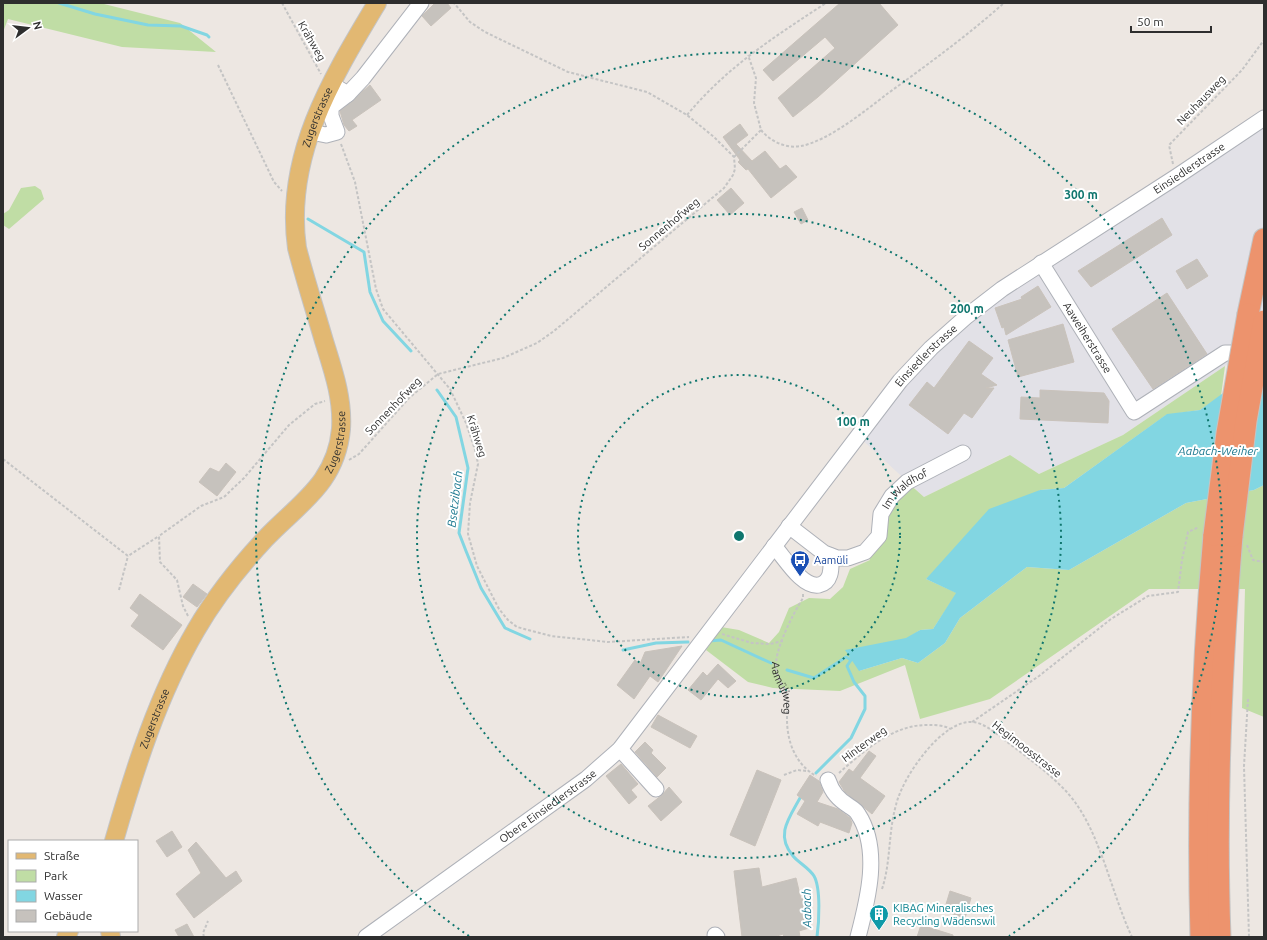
<svg xmlns="http://www.w3.org/2000/svg" width="1267" height="940" font-family="Ubuntu,sans-serif">
<style>
.industrial{fill:#e2e1e7}
.green{fill:#c0dda5}
.water{fill:#82d6e2}
.lines{fill:none;stroke-linecap:round;stroke-linejoin:round}
.stream{stroke:#82d6e2;stroke-width:3}
.building{fill:#c6c2bd;stroke:#c9c2bb}
.minor-casing{stroke:#aeb1b8;stroke-width:17}
.major-casing{stroke:#c4c4c4;stroke-width:20}
.highway-casing{stroke:#c4c4c4;stroke-width:23}
.path{stroke:#c4c4c4;stroke-width:2;stroke-dasharray:3 2;stroke-linecap:butt}
.minor{stroke:#fff;stroke-width:15}
.major{stroke:#e2b872;stroke-width:18}
.highway{stroke:#ed936d;stroke-width:21}
.highway-bridge-casing{stroke:#c4c4c4;stroke-width:23;stroke-linecap:butt}
.highway-bridge{stroke:#ed936d;stroke-width:21}
.ring{fill:none;stroke:#0f766e;stroke-width:2;stroke-dasharray:2 4}
.labels{text-anchor:middle;stroke-width:4;stroke-linejoin:round;paint-order:stroke}
.street-label{font-size:11px;fill:#2e2e2e;stroke:#fff}
.transit-label{font-size:11px;fill:#164399;stroke:#fff;text-anchor:start}
.culture-label{font-size:11px;fill:#0d838f;stroke:#fff;text-anchor:start}
.water-label{font-size:12px;font-style:italic;fill:#1e7a91;stroke:#fff}
.centre{fill:#0f766e;stroke:#fff;stroke-width:2}
.ring-label{font-size:12px;text-anchor:middle;font-weight:bold;fill:#0f766e;stroke:#fff;stroke-width:4;stroke-linejoin:round;paint-order:stroke}
</style>
<rect width="100%" height="100%" fill="#ede7e2"/>
<path class="industrial" d="M 1264,118 L 1264,344 L 1225,366 L 1123,435 L 1039,474 L 1009,455 L 924,497 L 858,436 L 967,316 Z"/>
<g class="green">
<path d="M 3,3 L 100,3 L 180,23 L 216,52 L 122,47 L 8,19 L 3,32 Z"/>
<path d="M 35,186 L 41,190 L 44,199 L 9,229 L 3,225 L 3,214 L 9,210 L 21,188 Z"/>
<path d="M 1225,366 L 1221,396 L 1200,410 L 1166,415 L 1064,488 L 1040,490 L 926,579 L 957,593 L 933,629 L 920,630 L 859,671 L 902,658 L 918,663 L 945,643 L 960,618 L 1027,567 L 1069,570 L 1186,503 L 1254,490 L 1264,485 L 1264,717 L 1242,708 L 1245,589 L 1149,589 L 990,699 L 920,719 L 905,665 L 840,691 L 773,688 L 748,682 L 706,650 L 721,627 L 739,630 L 769,643 L 779,632 L 789,608 L 809,598 L 830,599 L 843,587 L 850,569 L 870,560 L 865,552 L 881,514 L 907,482 L 924,497 L 1010,455 L 1039,474 L 1123,435 Z"/>
</g>
<path class="water" d="M 1264,368 L 1264,485 L 1254,490 L 1186,503 L 1069,570 L 1027,567 L 960,618 L 945,643 L 918,663 L 902,658 L 859,671 L 845,650 L 906,638 L 920,630 L 933,629 L 956,593 L 926,579 L 989,509 L 1040,490 L 1064,488 L 1167,414 L 1200,410 L 1249,374 Z"/>
<g class="lines">
<g class="stream">
<path d="M 59,3 L 95,14 L 148,25 L 181,26 L 207,35 L 209,37"/>
<path d="M 308,219 L 364,252 L 370,292 L 383,321 L 411,351"/>
<path d="M 437,390 L 456,417 L 468,468 L 459,533 L 466,551 L 481,588 L 505,628 L 530,639"/>
<path d="M 709,641 L 721,640 L 771,663"/>
<path d="M 623,650 L 656,643 L 688,642"/>
<path d="M 787,670 L 814,678 L 846,657 L 851,660"/>
<path d="M 816,773 L 851,738 L 865,709 L 865,696 L 854,682 L 847,666 L 851,660"/>
<path d="M 800,798 C 789,818 775,835 793,856 C 799,863 809,868 814,876 C 821,888 819,923 817,937"/>
</g>
</g>
<g class="building">
<path d="M 435,3 L 447,3 L 451,8 L 431,26 L 422,16 Z"/>
<path d="M 840,3 L 879,3 L 898,25 L 818,97 L 793,117 L 778,98 L 835,48 L 825,37 L 773,81 L 763,70 Z"/>
<path d="M 370,85 L 381,100 L 352,120 L 357,126 L 349,131 L 344,125 L 340,111 Z"/>
<path d="M 740,124 L 748,135 L 736,144 L 752,161 L 765,151 L 780,169 L 786,165 L 797,177 L 771,198 L 748,169 L 746,170 L 738,162 L 740,160 L 723,137 Z"/>
<path d="M 731,188 L 744,203 L 730,215 L 717,200 Z"/>
<path d="M 802,208 L 808,220 L 801,224 L 794,212 Z"/>
<path d="M 1162,218 L 1172,235 L 1091,287 L 1078,271 Z"/>
<path d="M 1197,259 L 1208,276 L 1187,289 L 1176,271 Z"/>
<path d="M 1038,286 L 1051,307 L 1006,335 L 1004,327 L 1002,328 L 995,308 L 1022,299 L 1021,297 Z"/>
<path d="M 1167,293 L 1207,354 L 1153,389 L 1112,329 Z"/>
<path d="M 1063,324 L 1074,362 L 1018,377 L 1008,340 Z"/>
<path d="M 969,341 L 993,358 L 981,374 L 997,385 L 986,388 L 994,388 L 972,418 L 964,413 L 948,434 L 909,405 L 927,382 L 934,388 Z"/>
<path d="M 1040,390 L 1104,393 L 1109,401 L 1108,423 L 1020,419 L 1021,397 L 1040,398 Z"/>
<path d="M 226,463 L 236,472 L 217,496 L 199,482 L 210,468 L 219,472 Z"/>
<path d="M 193,584 L 207,594 L 197,607 L 183,597 Z"/>
<path d="M 140,594 L 182,625 L 163,650 L 131,626 L 139,615 L 130,608 Z"/>
<path d="M 682,646 L 658,682 L 650,676 L 634,699 L 617,685 L 635,660 L 640,664 L 645,652 Z"/>
<path d="M 718,664 L 736,681 L 728,688 L 718,679 L 701,700 L 688,690 L 703,672 L 707,676 Z"/>
<path d="M 658,715 L 697,736 L 690,748 L 651,727 Z"/>
<path d="M 645,742 L 653,750 L 651,753 L 666,768 L 657,777 L 635,752 Z"/>
<path d="M 869,751 L 876,756 L 860,778 L 885,796 L 872,814 L 845,792 L 839,782 L 849,769 L 853,772 Z"/>
<path d="M 621,764 L 638,784 L 631,790 L 637,797 L 629,804 L 606,776 Z"/>
<path d="M 757,770 L 781,780 L 755,846 L 730,835 Z"/>
<path d="M 810,775 L 819,781 L 823,792 L 817,802 L 838,809 L 850,818 L 852,823 L 849,833 L 820,822 L 818,826 L 797,814 L 805,801 L 797,795 Z"/>
<path d="M 669,787 L 682,802 L 661,821 L 648,806 L 662,795 Z"/>
<path d="M 172,831 L 182,847 L 167,857 L 156,841 Z"/>
<path d="M 196,842 L 226,878 L 236,871 L 242,881 L 194,918 L 176,894 L 201,873 L 188,850 Z"/>
<path d="M 759,868 L 762,887 L 796,878 L 801,899 L 808,898 L 812,915 L 806,916 L 809,928 L 799,931 L 800,937 L 784,937 L 783,934 L 774,937 L 742,937 L 734,871 Z"/>
<path d="M 950,891 L 971,898 L 965,918 L 944,911 Z"/>
<path d="M 187,924 L 194,937 L 179,937 L 175,930 Z"/>
<path d="M 921,925 L 953,935 L 953,937 L 917,937 Z"/>
</g>
<g class="lines">
<defs>
<g id="minor">
<path d="M 331,84 L 348,94 L 363,78 L 421,3"/>
<path d="M 311,132 L 326,135 L 337,132 L 331,116 L 331,107 L 348,94"/>
<path id="s2" d="M 1041,263 L 1134,412 L 1225,353 L 1250,353"/>
<path id="s3" d="M 789,526 L 824,553 L 837,558 L 848,558 L 865,552 L 879,536 L 881,514 L 892,496 L 907,482 L 963,453"/>
<path d="M 774,546 C 785,558 802,588 819,585 C 833,582 831,566 831,556"/>
<path d="M 620,749 L 656,789"/>
<path d="M 828,780 C 832,792 838,799 849,806 C 852,808 856,810 858,814 C 881,849 868,899 858,937"/>
<path d="M 715,935 L 717,937"/>
<path id="s4" d="M 366,937 L 586,779 L 620,749 L 900,381 L 931,348 L 967,316 L 1002,289 L 1176,177 L 1264,118"/>
</g>
<g id="major">
<path id="s5" d="M 114,841 C 135,768 158,695 196,630 C 215,597 239,567 265,539 C 298,504 336,484 341,429 C 343,398 333,370 324,341 C 315,310 305,279 297,248 C 284,156 332,78 377,3"/>
<path d="M 110,931 L 111,937"/>
<path d="M 66,937 L 69,931"/>
</g>
<g id="highway">
<path d="M 1248,314 L 1264,239"/>
<path d="M 1201,937 C 1197,802 1202,669 1214,535"/>
<path d="M 1220,937 C 1215,803 1221,670 1232,536"/>
</g>
</defs>
<use href="#minor" class="minor-casing"/>
<use href="#major" class="major-casing"/>
<use href="#highway" class="highway-casing"/>
<g class="path">
<path d="M 282,3 L 321,74"/>
<path d="M 218,65 L 274,182 L 282,191"/>
<path d="M 687,115 C 727,67 774,37 826,3"/>
<path d="M 761,130 C 770,141 786,149 801,146 C 828,141 865,111 887,94 C 927,65 967,36 1004,3"/>
<path d="M 341,144 L 355,182 L 376,289 L 383,309 L 450,389 L 466,423 L 476,453 L 478,464 L 470,503 L 468,534 L 477,566 L 499,609 L 508,620 L 517,627 L 551,636 L 608,642 L 689,637"/>
<path d="M 734,157 L 761,130 L 754,103 L 756,78 L 748,55"/>
<path d="M 1173,164 L 1169,145 L 1242,70 L 1264,40"/>
<path d="M 3,459 L 128,556 L 159,536"/>
<path d="M 349,460 L 359,454 L 409,398 L 438,374 L 503,358 L 537,343 L 554,331 L 724,188 L 733,175 L 735,169 L 734,157 L 714,137 L 687,115 L 647,92 L 568,72 L 485,32 L 470,22 L 454,3"/>
<path d="M 1247,545 L 1253,560 L 1264,562"/>
<path d="M 119,590 L 128,556"/>
<path id="s1" d="M 803,594 L 803,598 C 793,614 774,650 776,669 C 777,679 785,687 787,697 C 788,705 787,712 787,719 C 787,741 795,764 816,776"/>
<path d="M 188,616 L 183,606 L 177,580 L 160,562 L 159,536 L 201,506 L 224,497 L 244,478 L 289,425 L 315,404 L 325,401"/>
<path d="M 722,634 L 752,643 L 770,644 L 783,641"/>
<path d="M 1248,699 L 1244,766 L 1249,937"/>
<path d="M 972,722 L 1039,676 L 1111,619 L 1148,596 L 1178,592 L 1182,560 L 1188,532 L 1199,527"/>
<path d="M 839,773 C 864,751 893,724 929,725 C 936,725 944,725 950,729"/>
<path d="M 784,775 L 797,770 L 807,771"/>
<path d="M 882,889 C 891,862 888,833 896,805 C 902,778 942,719 973,722 C 981,723 987,727 993,731 C 1018,751 1060,779 1077,805 C 1102,841 1113,897 1132,937"/>
<path d="M 204,937 L 203,933 L 208,921"/>
</g>
<use href="#minor" class="minor"/>
<use href="#major" class="major"/>
<use href="#highway" class="highway"/>
<defs>
<g id="highway-bridge">
<path d="M 1214,535 L 1227,433 L 1248,314"/>
<path d="M 1232,536 L 1246,421 L 1264,321"/>
</g>
</defs>
<use href="#highway-bridge" class="highway-bridge-casing"/>
<use href="#highway-bridge" class="highway-bridge"/>
</g>
<g class="ring">
<circle cx="739" cy="536" r="161"/>
<circle cx="739" cy="536" r="322"/>
<path d="M469 936A483 483 0 1 1 1009 936"/>
</g>
<defs>
<symbol id="bus-pin" viewBox="-11 -11 22 30"><path d="M0 17L-7.5 6A9.5 9.5 0 1 1 7.5 6Z" fill="#1a4fb4" stroke="#fff"/><path d="M-5-6H5V4H4V6H2V4H-2V6H-4V4H-5ZM-3.5-4V0h7V-4ZM-3.5 1.2v1.5H-2V1.2ZM2 1.2v1.5H3.5V1.2Z" fill="#fff"/></symbol>
<symbol id="building-pin" viewBox="-11 -11 22 30"><path d="M0 17L-7.5 6A9.5 9.5 0 1 1 7.5 6Z" fill="#0f9aa8" stroke="#fff"/><path d="M-4-6H4V6H1V3H-1V6H-4ZM-2.5-4.3h1.7v1.8h-1.7ZM.8-4.3h1.7v1.8H.8ZM-2.5-1h1.7V.8h-1.7ZM.8-1h1.7V.8H.8Z" fill="#fff"/></symbol>
</defs>
<g fill-rule="evenodd">
<use href="#bus-pin" x="789" y="549" width="22" height="30"/>
<use href="#building-pin" x="868" y="903" width="22" height="30"/>
</g>
<g class="labels">
<g class="street-label">
<text transform="translate(312 41) rotate(60)" y="4">Krähweg</text>
<text transform="translate(1201 100) rotate(-46)" y="4">Neuhausweg</text>
<text dy="4" stroke="none"><textPath href="#s5" startOffset="800">Zugerstrasse</textPath></text>
<text dy="4" stroke="none"><textPath href="#s4" startOffset="1139">Einsiedlerstrasse</textPath></text>
<text transform="translate(669 224) rotate(-40)" y="4">Sonnenhofweg</text>
<text dy="4" stroke="none"><textPath href="#s2" startOffset="88">Aaweiherstrasse</textPath></text>
<text dy="4" stroke="none"><textPath href="#s4" startOffset="815">Einsiedlerstrasse</textPath></text>
<text transform="translate(393 406) rotate(-46)" y="4">Sonnenhofweg</text>
<text transform="translate(477 436) rotate(73)" y="4">Krähweg</text>
<text dy="4" stroke="none"><textPath href="#s5" startOffset="465">Zugerstrasse</textPath></text>
<text dy="4" stroke="none"><textPath href="#s3" startOffset="166">Im Waldhof</textPath></text>
<text dy="4" stroke="none"><textPath href="#s1" startOffset="101">Aamüliweg</textPath></text>
<text dy="4" stroke="none"><textPath href="#s5" startOffset="129">Zugerstrasse</textPath></text>
<text transform="translate(864 744) rotate(-36)" y="4">Hinterweg</text>
<text transform="translate(1027 749) rotate(38)" y="4">Hegimoosstrasse</text>
<text dy="4" stroke="none"><textPath href="#s4" startOffset="224">Obere Einsiedlerstrasse</textPath></text>
</g>
<g class="transit-label">
<text x="814" y="564">Aamüli</text>
</g>
<g class="culture-label">
<text x="893" y="912">KIBAG Mineralisches<tspan x="893" dy="13">Recycling Wädenswil</tspan></text>
</g>
<g class="water-label">
<text x="1218" y="455">Aabach-Weiher</text>
<text transform="translate(455 499) rotate(-83)" y="4">Bsetzibach</text>
<text transform="translate(807 908) rotate(-91)" y="4">Aabach</text>
</g>
</g>
<circle cx="739" cy="536" r="6" class="centre"/>
<g class="ring-label">
<text x="1081" y="199">300 m</text>
<text x="967" y="313">200 m</text>
<text x="853" y="426">100 m</text>
</g>
<rect width="1267" height="940" fill="none" stroke="#2e2e2e" stroke-width="8"/>
<rect x="8" y="840" width="130" height="92" fill="#ffffff" stroke="#ababab"/>
<rect x="16" y="853" width="20" height="6" fill="#e2b872" stroke="#ababab"/>
<text x="44" y="860" font-size="12" fill="#2e2e2e">Straße</text>
<rect x="16" y="870" width="20" height="12" fill="#c0dda5" stroke="#ababab"/>
<text x="44" y="880" font-size="12" fill="#2e2e2e">Park</text>
<rect x="16" y="890" width="20" height="12" fill="#82d6e2" stroke="#ababab"/>
<text x="44" y="900" font-size="12" fill="#2e2e2e">Wasser</text>
<rect x="16" y="910" width="20" height="12" fill="#c6c2bd" stroke="#ababab"/>
<text x="44" y="920" font-size="12" fill="#2e2e2e">Gebäude</text>
<g transform="translate(28 28) rotate(75)" stroke="#ffffff" stroke-width="3" paint-order="stroke">
<path d="M0-3L7 15L0 10L-7 15Z" fill="#2e2e2e"/>
<text y="-6" font-size="11" font-weight="bold" text-anchor="middle" fill="#2e2e2e">N</text>
</g>
<path d="M1131 26v6h80v-6" fill="none" stroke="#2e2e2e" stroke-width="2"/>
<text x="1137" y="26" font-size="12" fill="#2e2e2e" stroke="#ffffff" stroke-width="3" paint-order="stroke">50 m</text>
</svg>
